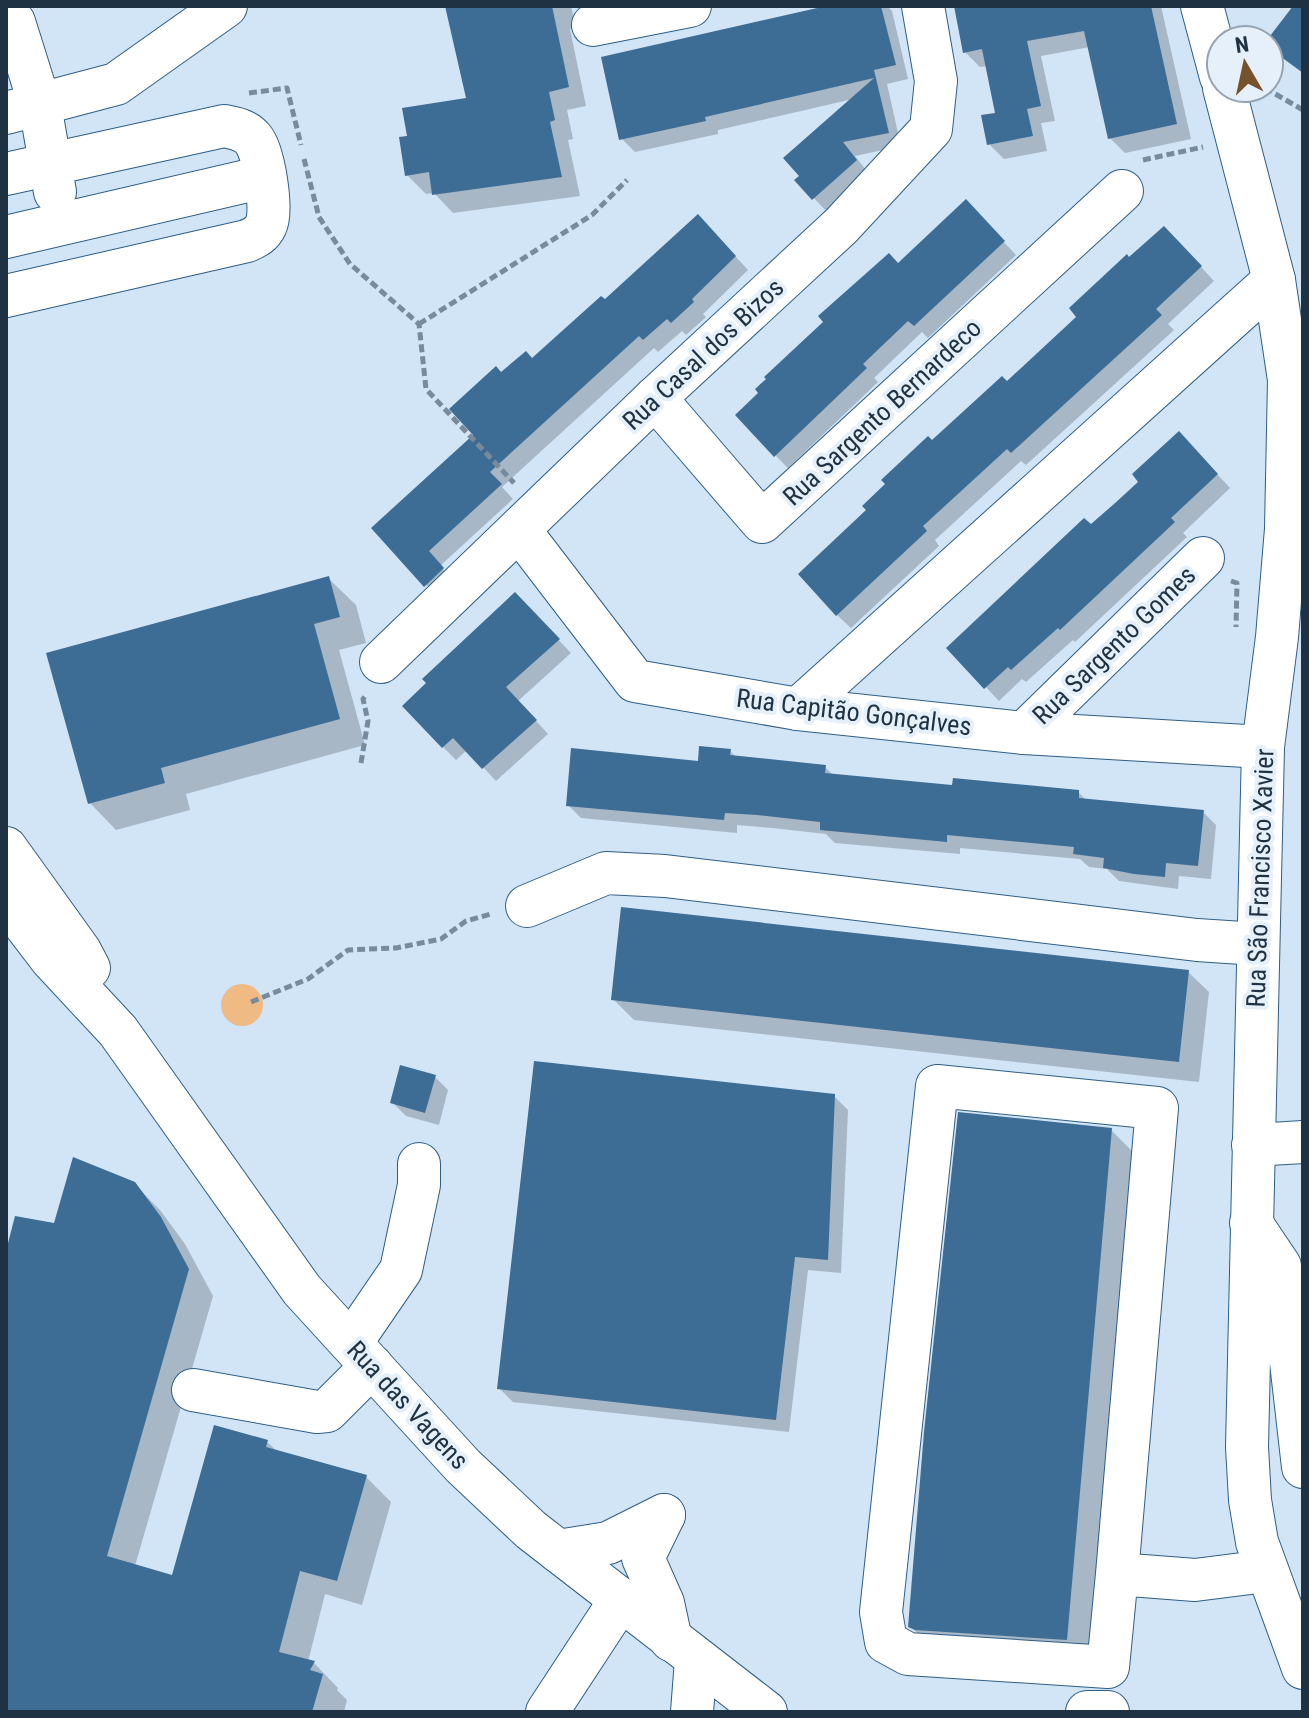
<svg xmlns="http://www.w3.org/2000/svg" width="1309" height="1718" font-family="'Roboto Condensed',sans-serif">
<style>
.green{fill:#efba83}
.shadow{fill:#0003}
.building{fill:#3d6c95}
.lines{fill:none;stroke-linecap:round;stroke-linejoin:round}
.minor-casing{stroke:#2f5e86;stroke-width:44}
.path{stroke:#778b9d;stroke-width:5;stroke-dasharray:8 4;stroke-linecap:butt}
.minor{stroke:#fff;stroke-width:42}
.labels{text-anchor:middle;stroke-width:8;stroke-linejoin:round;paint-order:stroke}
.street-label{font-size:26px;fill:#1e3244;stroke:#e6f0fa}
</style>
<rect width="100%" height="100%" fill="#d1e5f7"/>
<circle class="green" cx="242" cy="1005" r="21"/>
<g class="shadow">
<path d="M 447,6 L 571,6 L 576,28 L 570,29 L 586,106 L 567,110 L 573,139 L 568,140 L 580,196 L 453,213 L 434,193 L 426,194 L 407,175 L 409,137 L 469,100 Z"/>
<path d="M 840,6 L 887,6 L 892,11 L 908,79 L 887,84 L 901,146 L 855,156 L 869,174 L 827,212 L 797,180 L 853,99 L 718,130 L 718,134 L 635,152 L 621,138 Z"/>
<path d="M 956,6 L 1161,6 L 1191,139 L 1125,153 L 1110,138 L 1090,47 L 1041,56 L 1055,121 L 1041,123 L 1047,151 L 1004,159 L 989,144 L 997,114 L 987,66 L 980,67 L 965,52 Z"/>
<path d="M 966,202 L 1016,255 L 928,338 L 922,332 L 874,378 L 878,382 L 788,468 L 775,455 L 826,322 L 898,265 Z"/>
<path d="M 711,230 L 748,270 L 703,314 L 706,317 L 686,335 L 682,331 L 658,352 L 654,348 L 502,487 L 513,499 L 440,566 L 456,583 L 439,599 L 374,528 L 476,436 L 501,374 L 533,361 L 605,302 Z"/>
<path d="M 1177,241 L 1214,281 L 1168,324 L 1174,330 L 1026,465 L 1021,461 L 935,540 L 939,546 L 851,628 L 837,615 L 869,511 L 932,442 L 1007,384 L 1079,317 L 1129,260 Z"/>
<path d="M 1192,447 L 1230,488 L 1183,533 L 1187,537 L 1075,642 L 1073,640 L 1026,682 L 1022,679 L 999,701 L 949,648 L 1091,527 Z"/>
<path d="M 329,579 L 356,605 L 366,643 L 339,650 L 365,745 L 186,794 L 190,810 L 116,830 L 90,803 Z"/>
<path d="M 515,595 L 571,653 L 518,701 L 548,734 L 496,781 L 467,750 L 456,760 L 443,747 Z"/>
<path d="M 730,751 L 736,757 L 825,767 L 834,776 L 954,787 L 1078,792 L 1087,801 L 1203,812 L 1216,825 L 1211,879 L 1179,876 L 1178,889 L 1119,881 L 1107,869 L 1089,867 L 1080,859 L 960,848 L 960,854 L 835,843 L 826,834 L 772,828 L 737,825 L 737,833 L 581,818 L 568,805 Z"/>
<path d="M 1188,972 L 1209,992 L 1199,1082 L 634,1020 L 613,999 Z"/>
<path d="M 434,1076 L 448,1090 L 439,1125 L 406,1116 L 392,1102 Z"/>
<path d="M 834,1096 L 848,1110 L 841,1273 L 808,1270 L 789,1432 L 513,1402 L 499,1388 Z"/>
<path d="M 1111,1130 L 1137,1156 L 1093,1666 L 937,1653 L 910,1626 Z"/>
<path d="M 134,1184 L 160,1210 L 185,1244 L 213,1296 L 135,1566 L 173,1577 L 267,1442 L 278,1452 L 366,1477 L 391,1502 L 362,1605 L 325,1594 L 308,1662 L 314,1663 L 338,1688 L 337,1690 L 347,1700 L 344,1712 L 6,1712 L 6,1258 L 55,1225 Z"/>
</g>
<g class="building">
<path d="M 445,6 L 552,6 L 569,87 L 549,92 L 555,120 L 550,122 L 562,177 L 432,195 L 429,172 L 405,176 L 399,137 L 407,136 L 402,108 L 466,98 Z"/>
<path d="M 826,6 L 881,6 L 896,65 L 874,70 L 889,133 L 843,142 L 857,160 L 812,200 L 794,180 L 799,176 L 783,158 L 874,78 L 705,117 L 706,121 L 619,140 L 601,57 Z"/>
<path d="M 954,6 L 1151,6 L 1177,124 L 1108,139 L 1084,31 L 1027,41 L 1041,106 L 1027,109 L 1033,136 L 987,145 L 981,115 L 995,113 L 982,49 L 963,53 Z"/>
<path d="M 1293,6 L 1303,6 L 1303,73 L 1269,48 L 1267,40 Z"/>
<path d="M 966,199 L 1005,241 L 914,326 L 908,321 L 863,364 L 867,368 L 774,457 L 735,415 L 758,393 L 755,389 L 766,379 L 764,377 L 823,322 L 818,316 L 889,253 L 898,263 Z"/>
<path d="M 698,214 L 736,256 L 692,299 L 694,302 L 671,323 L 667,319 L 643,340 L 639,336 L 490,472 L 502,484 L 429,551 L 444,568 L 424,587 L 371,528 L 473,435 L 449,409 L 496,366 L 501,372 L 526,351 L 532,358 L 601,296 L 605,299 Z"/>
<path d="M 1164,226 L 1202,266 L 1156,309 L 1162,315 L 1011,453 L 1007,449 L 923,526 L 927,531 L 836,616 L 798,574 L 866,510 L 862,506 L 885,484 L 881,480 L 928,436 L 932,440 L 1002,376 L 1007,381 L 1076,317 L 1069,308 L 1127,254 L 1129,257 Z"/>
<path d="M 1179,431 L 1218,474 L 1171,518 L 1175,522 L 1060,630 L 1058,628 L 1011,670 L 1008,667 L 984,689 L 946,648 L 1084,518 L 1091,524 L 1114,504 L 1138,482 L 1132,474 Z"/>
<path d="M 329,576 L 340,617 L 314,624 L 340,719 L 161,768 L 165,783 L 88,804 L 46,653 Z"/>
<path d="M 515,592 L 560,639 L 506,687 L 537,720 L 482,769 L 453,738 L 442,748 L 402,706 L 426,683 L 422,679 Z"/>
<path d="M 699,746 L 731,749 L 730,755 L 826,765 L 825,773 L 952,785 L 953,778 L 984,781 L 1079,790 L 1079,798 L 1204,810 L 1198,866 L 1166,863 L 1165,877 L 1134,874 L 1103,868 L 1104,858 L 1073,854 L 1074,847 L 947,835 L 947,842 L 820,830 L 820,822 L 757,815 L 725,813 L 724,820 L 566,806 L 571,748 L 698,761 Z"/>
<path d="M 621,907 L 1189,970 L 1179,1062 L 611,1000 Z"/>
<path d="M 534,1061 L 835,1094 L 828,1260 L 795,1257 L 776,1420 L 497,1389 Z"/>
<path d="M 400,1065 L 436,1075 L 425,1113 L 390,1103 Z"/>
<path d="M 958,1112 L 1112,1128 L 1067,1640 L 915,1630 L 908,1627 L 924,1432 Z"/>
<path d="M 73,1157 L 135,1182 L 161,1217 L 189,1269 L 107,1556 L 172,1575 L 214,1425 L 268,1440 L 266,1447 L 367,1475 L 337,1581 L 300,1571 L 279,1652 L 315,1661 L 310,1670 L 323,1674 L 312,1712 L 6,1712 L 6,1251 L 15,1216 L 54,1223 Z"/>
</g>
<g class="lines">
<defs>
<g id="minor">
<path d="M 1202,6 L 1221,77"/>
<path d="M 6,24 L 14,22 L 40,105 L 55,192"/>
<path d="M 593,25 L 690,6"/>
<path d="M 1224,88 L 1274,280 L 1289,380 L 1286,529 L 1277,637 L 1263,747 L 1247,1447 L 1250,1500 L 1257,1542 L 1303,1668"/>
<path d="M 6,113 L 116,84 L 226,6"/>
<path d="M 6,174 L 224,126 C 235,128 246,130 253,139 C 264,151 273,211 266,225 C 262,234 256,237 247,241 L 6,296"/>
<path d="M 6,237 L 264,177"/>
<path d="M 655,398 L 762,522 L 1122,191"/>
<path d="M 520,531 L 635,681 L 798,709 L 1024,733 L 1263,747"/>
<path d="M 381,662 L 655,398 L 841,226 L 931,129 L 936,81 L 923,6"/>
<path d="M 798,709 L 1274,280"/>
<path d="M 1024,733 L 1203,558"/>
<path d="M 6,848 L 80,951 L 89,968"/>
<path d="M 6,900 L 51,959 L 118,1031 L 302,1290 L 463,1466 L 531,1530 L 766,1712"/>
<path d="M 527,906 L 606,873 L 665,876 L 1197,940 L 1258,944"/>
<path d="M 1253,1145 L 1303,1142"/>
<path d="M 1251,1223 L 1280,1266 L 1303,1467"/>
<path d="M 351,1343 L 401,1270 L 419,1185 L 419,1164"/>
<path d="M 193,1390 L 317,1412 L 327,1411 L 372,1366"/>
<path d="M 664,1515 L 643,1558 L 663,1603 L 671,1640"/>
<path d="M 558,1551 L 608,1543 L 664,1515"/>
<path d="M 1117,1574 L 1108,1667 L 908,1654 L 886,1642 L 881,1612 L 937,1086 L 1157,1108 L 1117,1574 L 1195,1580 L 1266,1571"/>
<path d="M 547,1712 L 621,1599"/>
<path d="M 692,1712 L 696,1660"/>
<path d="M 1087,1712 L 1108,1712"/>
</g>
</defs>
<use href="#minor" class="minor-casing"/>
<g class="path">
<path d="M 1265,88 L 1303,110"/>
<path d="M 249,93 L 287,88 L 301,145"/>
<path d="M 304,159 L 319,217 L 350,264 L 419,324 L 426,389 L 514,483"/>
<path d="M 1143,160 L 1203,147"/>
<path d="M 419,324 L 592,215 L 627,180"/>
<path d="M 1231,581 L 1237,583 L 1236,627"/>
<path d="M 361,763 L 368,721 L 363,699 L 366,695"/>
<path d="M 251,1002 L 308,979 L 348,950 L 396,948 L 441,939 L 466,921 L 491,914"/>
</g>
<use href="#minor" class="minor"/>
</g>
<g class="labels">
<g class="street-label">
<text transform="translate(703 354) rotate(-43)" y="9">Rua Casal dos Bizos</text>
<text transform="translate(882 412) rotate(-43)" y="9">Rua Sargento Bernardeco</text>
<text transform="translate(1114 645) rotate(-44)" y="9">Rua Sargento Gomes</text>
<text transform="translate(854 712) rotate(7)" y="9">Rua Capitão Gonçalves</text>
<text transform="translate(1260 878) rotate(-88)" y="9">Rua São Francisco Xavier</text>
<text transform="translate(408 1405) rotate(47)" y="9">Rua das Vagens</text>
</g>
</g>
<rect width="1309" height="1718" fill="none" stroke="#1e3244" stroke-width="16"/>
<g transform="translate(1245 64) rotate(351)"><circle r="38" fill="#e6f0fa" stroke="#96a4b1" stroke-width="2"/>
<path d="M0-6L14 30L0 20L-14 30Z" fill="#76522c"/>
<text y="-12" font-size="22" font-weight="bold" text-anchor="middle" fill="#1e3244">N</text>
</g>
</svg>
